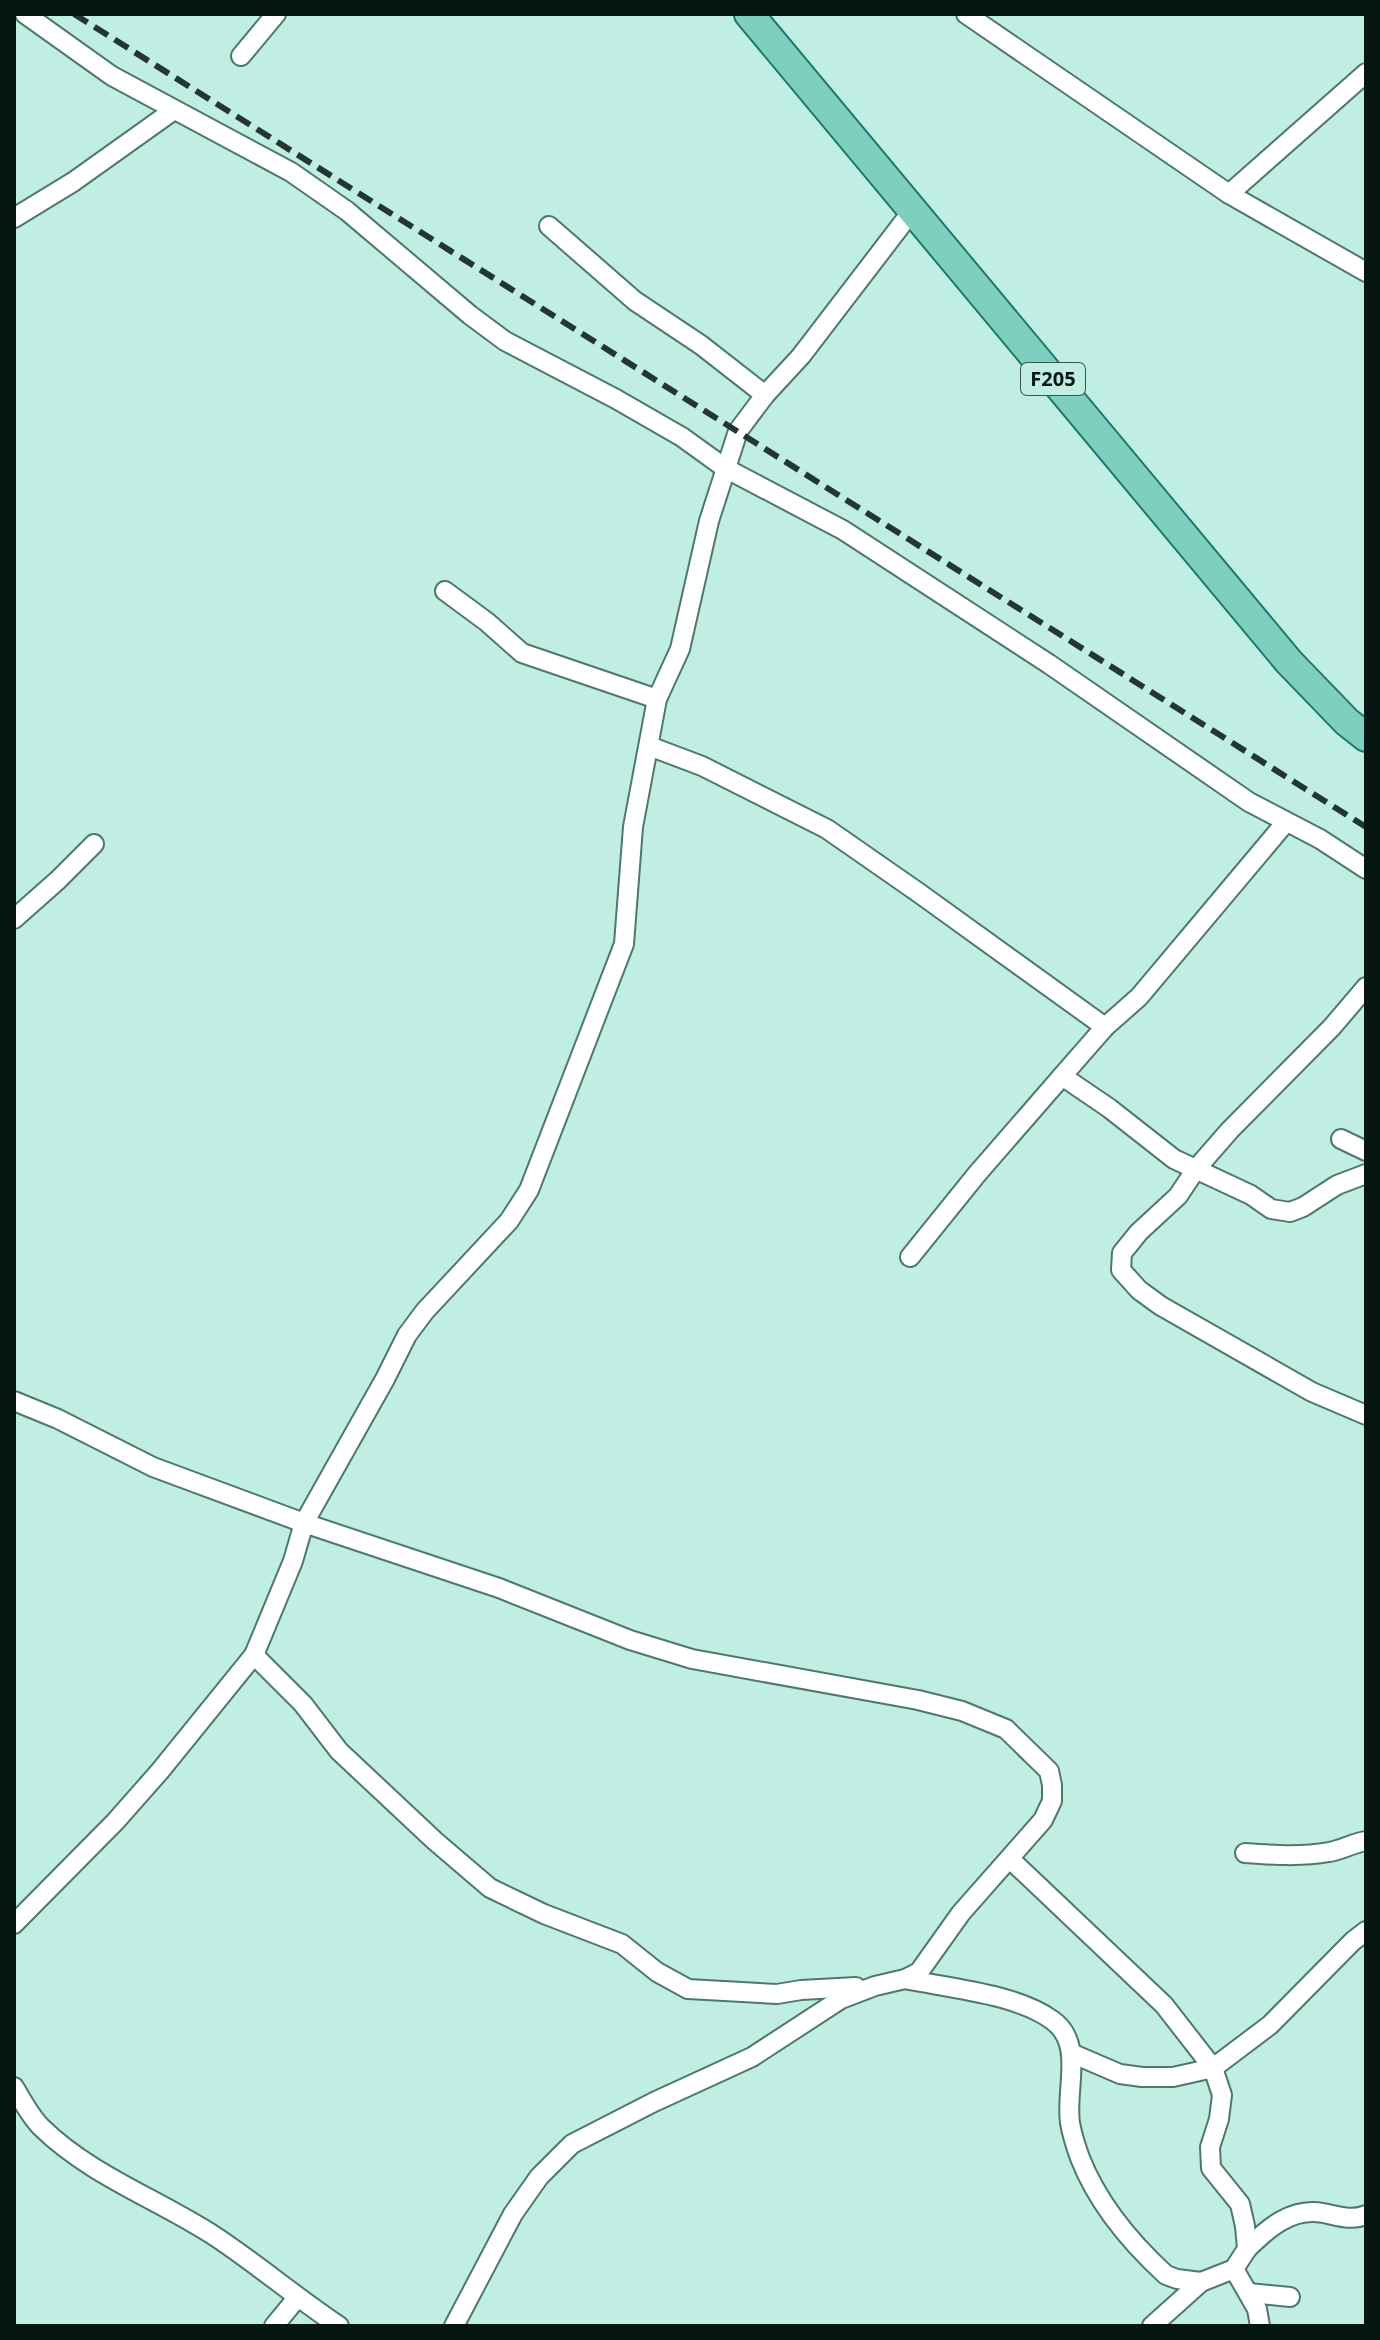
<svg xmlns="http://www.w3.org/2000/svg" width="1380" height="2340" font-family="'Noto Sans',sans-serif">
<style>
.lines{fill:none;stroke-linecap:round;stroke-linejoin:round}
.minor-casing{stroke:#4e786d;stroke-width:22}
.primary-casing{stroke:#1d7a68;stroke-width:32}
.minor{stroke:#fff;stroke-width:18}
.primary{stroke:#7fcfc0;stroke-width:28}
.rail{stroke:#223732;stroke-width:6;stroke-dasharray:16 8;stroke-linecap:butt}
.labels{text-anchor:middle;stroke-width:6;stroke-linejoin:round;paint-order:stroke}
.shield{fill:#c1eee2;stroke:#3e5851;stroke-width:2}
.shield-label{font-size:20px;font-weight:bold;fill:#061713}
</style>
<rect width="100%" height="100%" fill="#c1eee2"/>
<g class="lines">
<defs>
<g id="minor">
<path d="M 25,14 L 112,76 L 291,172 L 347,211 L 470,315 L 505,341 L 616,399 L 682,437 L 725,468 L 843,530 L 1049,664 L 1249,802 L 1320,839 L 1366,869"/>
<path d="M 966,14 L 1229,194 L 1366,272"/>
<path d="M 241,56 L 276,14"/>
<path d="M 1229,194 L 1366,73"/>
<path d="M 14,218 L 73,182 L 174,110"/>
<path d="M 549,226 L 635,301 L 701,345 L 765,395"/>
<path d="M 445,591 L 487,622 L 522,653 L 657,699"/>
<path d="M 649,746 L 702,766 L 827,829 L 919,893 L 1105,1027"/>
<path d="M 14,919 L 58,880 L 94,844"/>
<path d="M 1366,987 L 1332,1027 L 1230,1130 L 1196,1169 L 1178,1196 L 1139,1232 L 1122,1253 L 1121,1270 L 1139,1290 L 1161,1306 L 1312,1392 L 1366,1415"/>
<path d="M 1062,1076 L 1109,1108 L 1174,1159 L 1251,1195 L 1271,1209 L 1290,1212 L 1303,1207 L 1337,1185 L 1366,1174"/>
<path d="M 1341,1139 L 1366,1151"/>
<path d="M 910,1257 L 977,1174 L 1070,1067 L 1105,1027 L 1139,997 L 1286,822"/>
<path d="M 14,1401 L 58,1419 L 153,1467 L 304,1523 L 499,1588 L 630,1640 L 692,1659 L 918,1700 L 962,1711 L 1006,1729 L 1049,1771 L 1052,1785 L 1052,1801 L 1043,1820 L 961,1913 L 919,1972 L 905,1979 L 875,1986 L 841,1999 L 752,2057 L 654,2102 L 572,2144 L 539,2177 L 513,2214 L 454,2326"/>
<path d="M 254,1655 L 303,1704 L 339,1751 L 435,1841 L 490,1888 L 544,1914 L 622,1944 L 657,1972 L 688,1989 L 777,1994 L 801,1990 L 856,1987"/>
<path d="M 1245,1853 C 1273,1855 1301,1857 1329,1852 C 1342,1850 1353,1843 1366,1841"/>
<path d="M 1010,1859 L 1164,2005 L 1213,2068 L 1222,2095 L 1219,2119 L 1210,2147 L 1211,2168 L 1240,2204 L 1245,2226 L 1247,2249 L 1234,2269 L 1201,2282 L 1152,2326"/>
<path d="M 14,1924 L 115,1822 L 160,1771 L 254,1655 L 293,1561 L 304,1523 L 385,1379 L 407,1335 L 425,1311 L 509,1221 L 529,1190 L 624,944 L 633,827 L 657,699 L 680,649 L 709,521 L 738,431 L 765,395 L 801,356 L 912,211"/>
<path d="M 905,1979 C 948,1988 1017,1994 1052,2020 C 1085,2043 1065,2089 1070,2123 C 1072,2134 1076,2147 1080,2158 C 1098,2204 1130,2242 1166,2275 L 1177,2279 L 1201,2282"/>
<path d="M 1071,2053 L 1120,2074 L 1142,2077 L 1173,2077 L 1213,2068 L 1270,2025 L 1353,1941 L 1366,1931"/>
<path d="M 14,2087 C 22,2100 30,2116 41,2127 C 91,2176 158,2199 216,2237 C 258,2265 297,2298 339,2326"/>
<path d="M 1247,2249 C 1268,2228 1292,2207 1323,2213 C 1339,2216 1351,2221 1366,2215"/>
<path d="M 1234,2269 L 1257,2309 L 1260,2326"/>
<path d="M 1249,2293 L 1290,2297"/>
<path d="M 274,2326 L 297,2298"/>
</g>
<path id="primary" d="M 749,14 L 1289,662 L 1347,722 L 1366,737"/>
</defs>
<use href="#minor" class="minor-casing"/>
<use href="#primary" class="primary-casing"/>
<use href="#minor" class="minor"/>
<use href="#primary" class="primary"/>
<path class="rail" d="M 74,14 L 1366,827"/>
</g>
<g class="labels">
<rect class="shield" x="1021" y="363" width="64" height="32" rx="6"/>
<g class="shield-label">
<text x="1053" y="386">F205</text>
</g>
</g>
<rect width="1380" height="2340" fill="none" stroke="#061713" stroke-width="32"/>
</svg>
